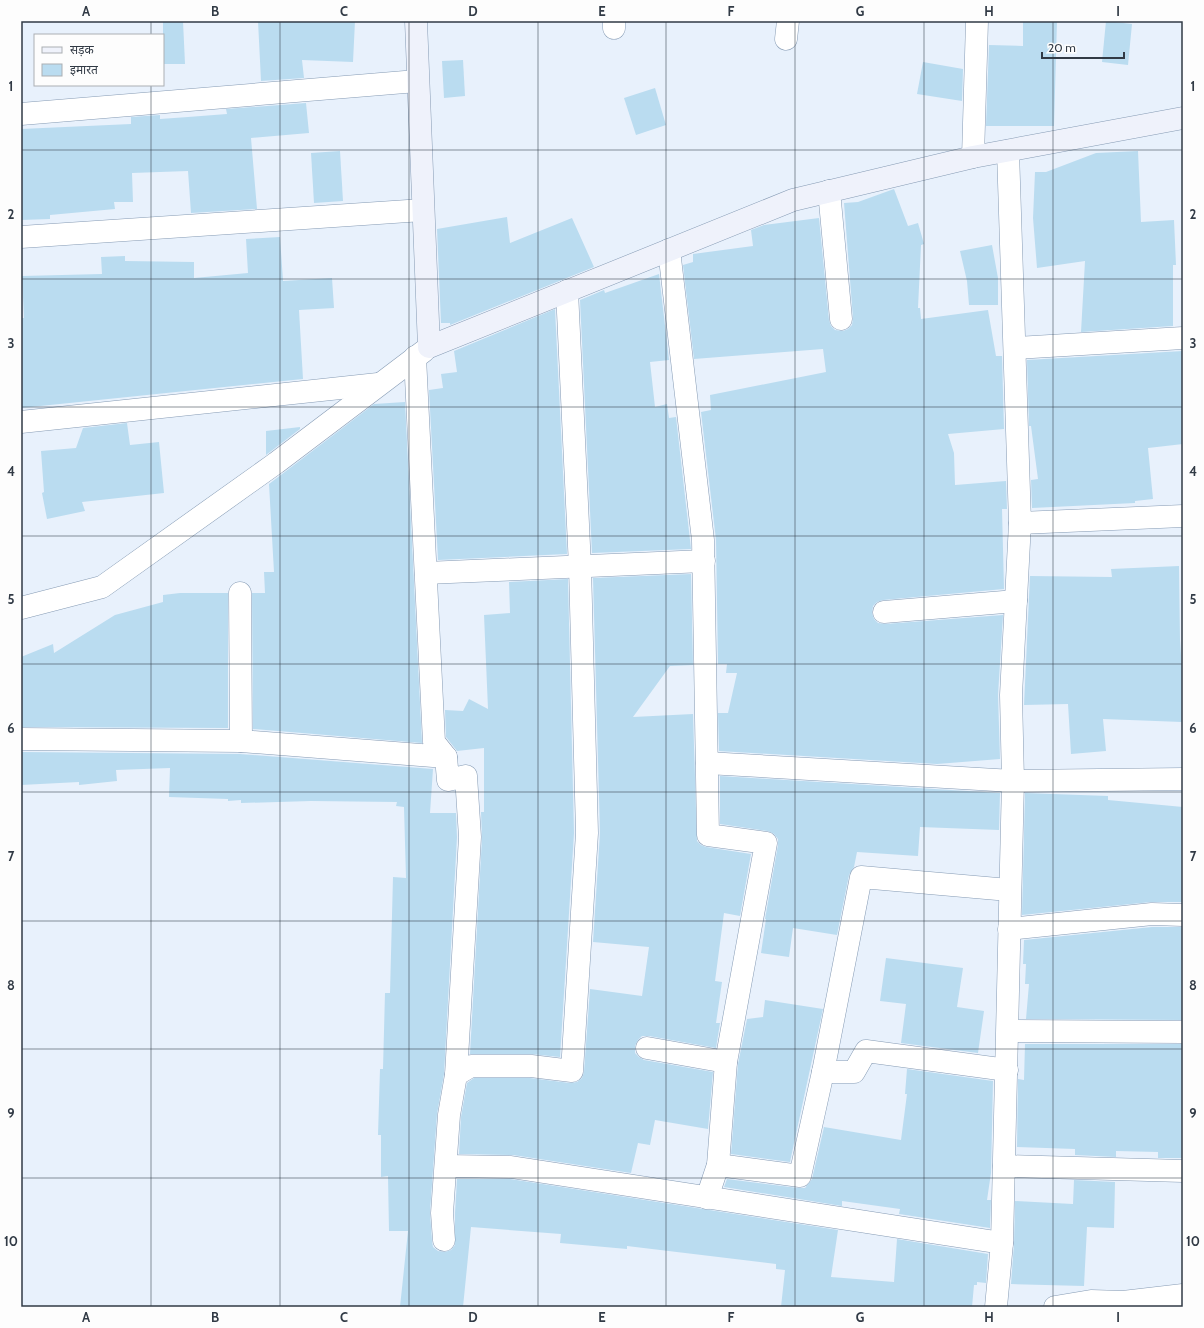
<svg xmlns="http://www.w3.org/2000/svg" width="1204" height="1328" font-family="Cabin,'Noto Sans Devanagari',sans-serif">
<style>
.building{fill:#badcf0}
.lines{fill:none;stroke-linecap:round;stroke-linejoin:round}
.street-casing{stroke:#869bb4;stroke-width:23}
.secondary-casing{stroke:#869bb4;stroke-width:23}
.street{stroke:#fff;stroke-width:22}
.secondary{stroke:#eff2fb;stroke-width:22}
.grid{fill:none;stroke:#313a45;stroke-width:1;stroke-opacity:0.55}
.neatline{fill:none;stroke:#313a45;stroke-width:1.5}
.grid-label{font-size:13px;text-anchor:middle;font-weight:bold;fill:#313a45}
</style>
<rect width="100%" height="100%" fill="#e8f1fc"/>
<g class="building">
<path d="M 163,21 L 183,21 L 185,64 L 163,64 Z"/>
<path d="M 258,21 L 355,21 L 353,62 L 302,60 L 304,78 L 261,81 Z"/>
<path d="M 1023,21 L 1057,21 L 1054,126 L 986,126 L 989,45 L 1023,46 Z"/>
<path d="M 1106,21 L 1132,24 L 1128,65 L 1102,62 Z"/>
<path d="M 463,60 L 465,96 L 444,98 L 442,61 Z"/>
<path d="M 923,62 L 963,69 L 962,101 L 917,94 Z"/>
<path d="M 655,88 L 666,125 L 636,135 L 624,98 Z"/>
<path d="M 306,103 L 309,133 L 251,138 L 257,209 L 191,213 L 188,171 L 132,173 L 133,202 L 114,202 L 115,209 L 50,215 L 50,219 L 21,220 L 21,129 L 131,124 L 131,117 L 160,115 L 160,119 L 188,117 L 227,114 L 226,109 Z"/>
<path d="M 340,151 L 343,201 L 314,203 L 311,153 Z"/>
<path d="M 1138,151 L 1141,222 L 1174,220 L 1176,265 L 1173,265 L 1173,326 L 1081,332 L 1085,261 L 1037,268 L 1033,218 L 1035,172 L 1046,172 L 1096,153 Z"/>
<path d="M 894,189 L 908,226 L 918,223 L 924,244 L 921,245 L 918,308 L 920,308 L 921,319 L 988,310 L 996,356 L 1002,356 L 1004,429 L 948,434 L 954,453 L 955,485 L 1006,481 L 1007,509 L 1002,509 L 1004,589 L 883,600 L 877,602 L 873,606 L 872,613 L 874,619 L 878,623 L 885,624 L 1003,615 L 998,695 L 1000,759 L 937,764 L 719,751 L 718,713 L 728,713 L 737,673 L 726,673 L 727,664 L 718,664 L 716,540 L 701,412 L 711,410 L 710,395 L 826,372 L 823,349 L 694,359 L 683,265 L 693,262 L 693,254 L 753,246 L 751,230 L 764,225 L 819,218 L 829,320 L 831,326 L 835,330 L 843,331 L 848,329 L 852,325 L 853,318 L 844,203 L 858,202 Z"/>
<path d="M 507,217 L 510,243 L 572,218 L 594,267 L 450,325 L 450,323 L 441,323 L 437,229 Z"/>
<path d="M 280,237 L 283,281 L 332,278 L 334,308 L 299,310 L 303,379 L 21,408 L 21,318 L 24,318 L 22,276 L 102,274 L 101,257 L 125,256 L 125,261 L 194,262 L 194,278 L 248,273 L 246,239 Z"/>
<path d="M 992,245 L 998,278 L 998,305 L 969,305 L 967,281 L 960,251 Z"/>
<path d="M 659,274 L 669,360 L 650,362 L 655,407 L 667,404 L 669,418 L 676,417 L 691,549 L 592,553 L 580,300 L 604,290 L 605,293 Z"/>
<path d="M 555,309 L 567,554 L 438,560 L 429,390 L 443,388 L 441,374 L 457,372 L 454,351 Z"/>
<path d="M 1183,351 L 1183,444 L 1148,448 L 1153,499 L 1135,501 L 1135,503 L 1032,508 L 1031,480 L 1038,479 L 1031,426 L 1029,426 L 1027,360 Z"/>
<path d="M 405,402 L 422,743 L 253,729 L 252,593 L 265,593 L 264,572 L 274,572 L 269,484 L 374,404 Z"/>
<path d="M 127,423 L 130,445 L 159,442 L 164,493 L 82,502 L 85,511 L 47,519 L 42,493 L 44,492 L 41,451 L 76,448 L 83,428 Z"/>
<path d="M 300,427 L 300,429 L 266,455 L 266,431 Z"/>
<path d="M 1179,566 L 1180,640 L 1183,685 L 1182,722 L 1103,719 L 1106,751 L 1071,754 L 1068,704 L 1024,705 L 1030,576 L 1112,577 L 1111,569 Z"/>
<path d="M 691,574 L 693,665 L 670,666 L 633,717 L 693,714 L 697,841 L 701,845 L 706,847 L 751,854 L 740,916 L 724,913 L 715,981 L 722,982 L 716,1023 L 720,1023 L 716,1048 L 649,1036 L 642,1036 L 638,1040 L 635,1046 L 635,1053 L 639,1057 L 644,1060 L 713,1072 L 708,1129 L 655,1120 L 650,1145 L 638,1143 L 631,1173 L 513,1155 L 459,1154 L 461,1117 L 467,1083 L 474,1078 L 530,1078 L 570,1083 L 577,1082 L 582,1078 L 584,1072 L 590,989 L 642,996 L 649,947 L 593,942 L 600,833 L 593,578 Z"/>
<path d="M 568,579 L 574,833 L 560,1057 L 531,1054 L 470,1054 L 482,838 L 481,812 L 484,812 L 484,748 L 457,751 L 446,737 L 445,710 L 463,711 L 469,699 L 488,709 L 484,615 L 510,613 L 509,582 Z"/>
<path d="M 180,593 L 228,593 L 228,728 L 21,727 L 21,657 L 53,644 L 54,653 L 115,615 L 163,602 L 163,595 Z"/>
<path d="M 21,752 L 240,754 L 433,769 L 430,813 L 456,813 L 457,837 L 444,1074 L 437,1114 L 430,1212 L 432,1241 L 433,1247 L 438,1251 L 445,1252 L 451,1250 L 455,1245 L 455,1213 L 457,1179 L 510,1179 L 838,1230 L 831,1277 L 894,1282 L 897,1239 L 988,1254 L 986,1283 L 977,1282 L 977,1285 L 974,1285 L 972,1307 L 781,1307 L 785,1270 L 776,1269 L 776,1264 L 627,1246 L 627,1249 L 560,1243 L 561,1234 L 471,1227 L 463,1307 L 400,1307 L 408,1231 L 389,1231 L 388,1176 L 381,1177 L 381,1135 L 378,1135 L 380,1069 L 383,1069 L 385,993 L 390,993 L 393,877 L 406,878 L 404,807 L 396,806 L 397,802 L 311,801 L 241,803 L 241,800 L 228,801 L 228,799 L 169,797 L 170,768 L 116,770 L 117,781 L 79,785 L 79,782 L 21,785 Z"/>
<path d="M 720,776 L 1000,793 L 999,830 L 920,827 L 918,856 L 857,852 L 854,867 L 849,875 L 837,935 L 793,928 L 789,957 L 761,953 L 766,919 L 765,919 L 778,845 L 778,839 L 774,834 L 768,831 L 720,824 Z"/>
<path d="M 1025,793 L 1108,796 L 1108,800 L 1183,807 L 1183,902 L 1151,902 L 1022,915 Z"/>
<path d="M 1152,927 L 1183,927 L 1183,1020 L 1026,1019 L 1029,984 L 1025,984 L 1026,964 L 1023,964 L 1024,940 Z"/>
<path d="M 886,958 L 963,968 L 957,1007 L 984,1011 L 978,1053 L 901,1043 L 906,1004 L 880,1001 Z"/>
<path d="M 765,1000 L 823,1009 L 790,1162 L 731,1154 L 738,1064 L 747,1019 L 763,1017 Z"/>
<path d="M 1025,1044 L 1183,1044 L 1183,1158 L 1158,1158 L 1158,1152 L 1116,1151 L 1116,1157 L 1075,1155 L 1075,1149 L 1017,1147 L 1018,1079 L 1024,1080 Z"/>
<path d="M 907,1069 L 993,1081 L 991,1173 L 987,1200 L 991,1200 L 990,1228 L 899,1214 L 900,1209 L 842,1201 L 842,1206 L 724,1187 L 727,1179 L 798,1188 L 805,1188 L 812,1179 L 824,1127 L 901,1140 L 907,1094 L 905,1094 Z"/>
<path d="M 1074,1180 L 1115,1182 L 1114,1228 L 1087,1227 L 1084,1286 L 1011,1284 L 1014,1244 L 1015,1201 L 1073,1204 Z"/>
</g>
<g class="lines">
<defs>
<g id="street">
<path d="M 614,28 L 614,21"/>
<path d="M 786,39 L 788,21"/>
<path d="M 21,114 L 417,81"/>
<path d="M 973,157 L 977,21"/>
<path d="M 829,191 L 841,319"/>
<path d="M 21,237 L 423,210"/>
<path d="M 669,250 L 703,540 L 708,835 L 766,843 L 726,1062 L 718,1165 L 707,1198"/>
<path d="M 1015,348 L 1183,338"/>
<path d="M 21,422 L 378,384"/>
<path d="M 1020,523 L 1183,516"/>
<path d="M 426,573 L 704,561"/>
<path d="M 240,593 L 241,741"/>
<path d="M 21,608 L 102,587 L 276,463 L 424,351"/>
<path d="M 884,612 L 1016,601"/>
<path d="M 21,739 L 241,741 L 446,757 L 434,742 L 415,357"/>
<path d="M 707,763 L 1013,781 L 1183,779"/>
<path d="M 1009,929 L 1152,914 L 1183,915"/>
<path d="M 1008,1031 L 1183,1032"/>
<path d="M 647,1048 L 726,1062"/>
<path d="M 823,1072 L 854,1072 L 866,1051 L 1007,1070"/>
<path d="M 456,1075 L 471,1066 L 531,1066 L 572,1071 L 587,833 L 580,567 L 567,291"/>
<path d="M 718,1165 L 800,1176 L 823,1072 L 861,877 L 1009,890"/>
<path d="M 446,1166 L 511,1167 L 1002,1243"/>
<path d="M 1004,1166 L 1183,1171"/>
<path d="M 444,1240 L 442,1213 L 449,1115 L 456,1075 L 470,837 L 466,776 L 448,780 L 446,757"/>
<path d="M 996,1307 L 1002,1243 L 1013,781 L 1011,695 L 1020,523 L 1008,151"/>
<path d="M 1055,1307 L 1091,1301 L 1123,1302 L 1183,1295"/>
</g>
<path id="secondary" d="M 416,21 L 429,347 L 793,200 L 973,157 L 1183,118"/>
</defs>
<use href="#street" class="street-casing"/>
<use href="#secondary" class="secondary-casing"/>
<use href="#street" class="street"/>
<use href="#secondary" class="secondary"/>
</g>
<path class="grid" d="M 151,21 L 151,35M 280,21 L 280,1307M 409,21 L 409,1307M 538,21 L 538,1307M 666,21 L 666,1307M 795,21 L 795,1307M 924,21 L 924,1307M 1053,21 L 1053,1307M 151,85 L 151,1307M 21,150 L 1183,150M 21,279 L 1183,279M 21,407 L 1183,407M 21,536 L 1183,536M 21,664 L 1183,664M 21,792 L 1183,792M 21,921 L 1183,921M 21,1049 L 1183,1049M 21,1178 L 1183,1178"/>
<rect width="1204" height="1328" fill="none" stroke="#fdfdfd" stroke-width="44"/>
<rect x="34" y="34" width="130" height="52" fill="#fdfdfd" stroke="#abafb3"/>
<rect x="42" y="47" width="20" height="6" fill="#eff2fb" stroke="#abafb3"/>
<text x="70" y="54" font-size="12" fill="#313a45">सड़क</text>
<rect x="42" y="64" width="20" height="12" fill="#badcf0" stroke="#abafb3"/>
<text x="70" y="74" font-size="12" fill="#313a45">इमारत</text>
<path d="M1042 52v6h82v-6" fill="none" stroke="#313a45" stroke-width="2"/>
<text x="1048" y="52" font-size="12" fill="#313a45" stroke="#fdfdfd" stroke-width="3" paint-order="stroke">20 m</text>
<rect x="22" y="22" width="1160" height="1284" class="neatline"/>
<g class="grid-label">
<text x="86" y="16">A</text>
<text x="215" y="16">B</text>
<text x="344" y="16">C</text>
<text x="473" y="16">D</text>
<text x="602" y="16">E</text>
<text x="731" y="16">F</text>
<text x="860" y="16">G</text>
<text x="989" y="16">H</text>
<text x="1118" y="16">I</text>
<text x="11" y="91">1</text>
<text x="1193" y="91">1</text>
<text x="11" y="219">2</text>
<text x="1193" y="219">2</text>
<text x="11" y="348">3</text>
<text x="1193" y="348">3</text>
<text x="11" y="476">4</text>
<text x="1193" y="476">4</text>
<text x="11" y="604">5</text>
<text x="1193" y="604">5</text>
<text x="11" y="733">6</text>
<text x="1193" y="733">6</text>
<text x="11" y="861">7</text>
<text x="1193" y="861">7</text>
<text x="11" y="990">8</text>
<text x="1193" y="990">8</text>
<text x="11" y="1118">9</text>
<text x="1193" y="1118">9</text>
<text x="11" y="1246">10</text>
<text x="1193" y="1246">10</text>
<text x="86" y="1322">A</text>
<text x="215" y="1322">B</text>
<text x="344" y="1322">C</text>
<text x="473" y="1322">D</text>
<text x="602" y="1322">E</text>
<text x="731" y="1322">F</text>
<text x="860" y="1322">G</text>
<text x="989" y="1322">H</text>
<text x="1118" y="1322">I</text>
</g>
</svg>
